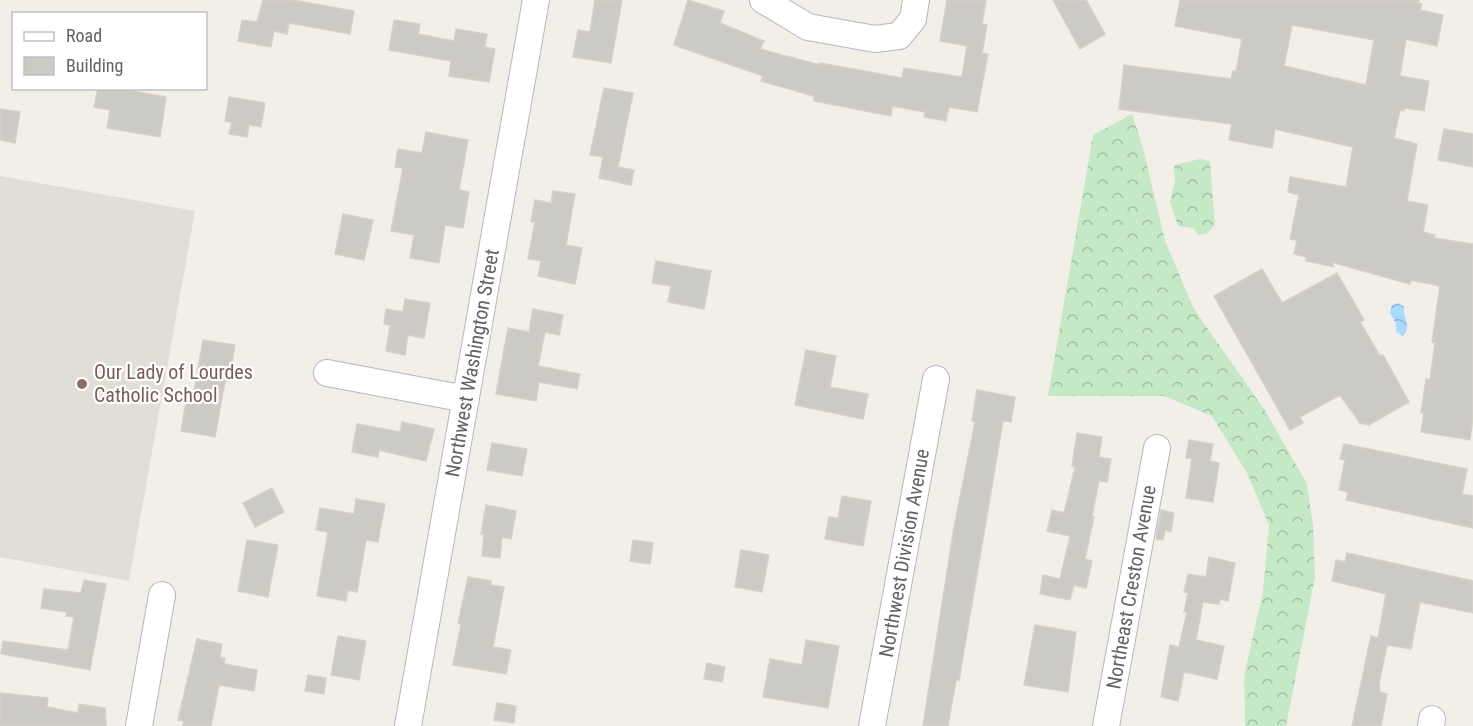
<svg xmlns="http://www.w3.org/2000/svg" width="1473" height="726" font-family="'Roboto Condensed',sans-serif">
<style>
.education{fill:#e1ded6}
.forest{fill:url(#forest-crowns)}
.water{fill:url(#water-waves)}
.building{fill:#cccac5;stroke:#d6d1c6;stroke-width:1.5;fill-rule:evenodd}
.lines{fill:none;stroke-linecap:round;stroke-linejoin:round}
.minor-casing{stroke:#b5b8bc;stroke-width:28}
.minor{stroke:#fff;stroke-width:26}
.education-dot{fill:#8d6e63;stroke:#fff;stroke-width:2}
.labels{text-anchor:middle;stroke-width:4.5;stroke-linejoin:round;paint-order:stroke}
.street-label{font-size:20px;fill:#5f6368;stroke:#fff}
.education-label{font-size:20px;fill:#785e54;stroke:#fff;text-anchor:start}
</style>
<defs>
<pattern id="forest-crowns" width="20" height="18" patternUnits="userSpaceOnUse" patternTransform="scale(1.5)"><rect width="20" height="18" fill="#c5e8c5"/><path d="M2 6a3 3 0 1 1 6 0M12 15a3 3 0 1 1 6 0" fill="none" stroke="#a3c0a4"/></pattern>
<pattern id="water-waves" width="16" height="10" patternUnits="userSpaceOnUse" patternTransform="scale(1.5)"><rect width="16" height="10" fill="#aadaff"/><path d="M0 5q4-4 8 0t8 0" fill="none" stroke="#8eb4d2"/></pattern>
</defs>
<rect width="100%" height="100%" fill="#f1efe8"/>
<path class="education" d="M 0,176 L 195,211 L 129,581 L 0,557 Z"/>
<g class="forest">
<path d="M 1132,114 L 1143,148 L 1165,241 L 1194,309 L 1266,412 L 1307,484 L 1313,526 L 1315,577 L 1286,726 L 1245,726 L 1244,676 L 1263,592 L 1269,525 L 1247,473 L 1212,416 L 1164,396 L 1048,396 L 1093,135 Z"/>
<path d="M 1200,159 L 1210,161 L 1215,225 L 1206,234 L 1199,235 L 1193,228 L 1178,226 L 1170,202 L 1175,180 L 1174,165 Z"/>
</g>
<path class="water" d="M 1398,303 L 1404,307 C 1402,317 1413,327 1403,336 L 1396,332 L 1396,323 L 1390,313 L 1392,305 Z"/>
<g class="building">
<path d="M 263,0 L 293,0 L 354,11 L 350,34 L 289,23 L 287,34 L 274,31 L 271,47 L 238,41 L 242,20 L 257,22 Z"/>
<path d="M 595,0 L 622,0 L 611,63 L 573,57 L 578,30 L 590,32 Z"/>
<path d="M 688,0 L 724,11 L 720,23 L 764,41 L 760,49 L 820,65 L 820,63 L 902,78 L 904,68 L 962,77 L 967,46 L 940,41 L 947,0 L 986,0 L 982,24 L 987,25 L 982,53 L 988,54 L 977,112 L 949,107 L 946,121 L 924,117 L 925,112 L 892,106 L 891,116 L 814,101 L 814,96 L 761,81 L 763,76 L 674,45 Z"/>
<path d="M 1053,0 L 1086,0 L 1105,34 L 1080,49 Z"/>
<path d="M 1180,0 L 1419,0 L 1418,3 L 1422,4 L 1420,10 L 1443,15 L 1437,46 L 1406,39 L 1400,76 L 1429,81 L 1424,111 L 1405,108 L 1404,111 L 1400,110 L 1394,138 L 1417,144 L 1407,201 L 1428,205 L 1423,232 L 1435,235 L 1434,238 L 1473,244 L 1473,417 L 1470,440 L 1421,432 L 1424,413 L 1421,413 L 1426,379 L 1430,380 L 1435,343 L 1432,342 L 1440,286 L 1411,280 L 1410,284 L 1331,262 L 1334,267 L 1306,261 L 1306,257 L 1294,254 L 1297,240 L 1290,239 L 1299,195 L 1288,192 L 1290,177 L 1346,187 L 1353,147 L 1275,129 L 1272,148 L 1229,140 L 1232,124 L 1119,109 L 1124,65 L 1231,79 L 1233,71 L 1236,72 L 1242,39 L 1175,26 ZM 1292,25 L 1374,40 L 1366,85 L 1284,66 Z"/>
<path d="M 394,20 L 420,24 L 418,34 L 454,41 L 456,29 L 487,34 L 485,47 L 495,49 L 489,82 L 449,76 L 451,61 L 389,50 Z"/>
<path d="M 98,88 L 117,88 L 166,97 L 160,137 L 107,128 L 110,110 L 94,107 Z"/>
<path d="M 604,88 L 633,93 L 618,167 L 634,170 L 631,185 L 599,178 L 603,157 L 590,155 Z"/>
<path d="M 229,97 L 265,103 L 261,127 L 249,125 L 247,137 L 229,134 L 232,122 L 225,121 Z"/>
<path d="M 0,109 L 20,112 L 15,143 L 0,140 Z"/>
<path d="M 1444,129 L 1473,134 L 1473,167 L 1438,160 Z"/>
<path d="M 426,132 L 468,140 L 459,190 L 469,192 L 463,228 L 445,225 L 439,263 L 410,258 L 414,235 L 391,231 L 403,168 L 395,167 L 398,149 L 422,153 Z"/>
<path d="M 553,191 L 575,194 L 566,245 L 582,248 L 575,284 L 538,276 L 541,261 L 528,259 L 535,222 L 531,222 L 535,200 L 551,203 Z"/>
<path d="M 343,214 L 373,220 L 364,260 L 335,254 Z"/>
<path d="M 656,261 L 711,271 L 704,309 L 668,302 L 671,286 L 652,283 Z"/>
<path d="M 1262,269 L 1282,303 L 1337,273 L 1364,320 L 1360,322 L 1380,356 L 1383,355 L 1409,402 L 1369,425 L 1360,423 L 1340,395 L 1300,417 L 1303,423 L 1290,430 L 1214,296 Z"/>
<path d="M 405,299 L 430,303 L 424,338 L 408,335 L 405,355 L 386,351 L 390,325 L 384,324 L 386,309 L 403,312 Z"/>
<path d="M 533,309 L 563,315 L 559,335 L 545,332 L 538,366 L 580,374 L 577,389 L 539,382 L 536,401 L 496,394 L 508,328 L 529,332 Z"/>
<path d="M 203,340 L 235,345 L 229,381 L 225,381 L 215,437 L 181,431 L 187,396 L 193,397 Z"/>
<path d="M 806,350 L 836,356 L 830,387 L 868,394 L 863,419 L 795,405 Z"/>
<path d="M 977,390 L 1015,397 L 1011,422 L 1003,421 L 959,680 L 956,680 L 948,726 L 923,726 L 954,527 L 975,422 L 972,421 Z"/>
<path d="M 402,422 L 434,429 L 426,461 L 379,450 L 378,457 L 352,452 L 357,424 L 400,432 Z"/>
<path d="M 1077,433 L 1102,437 L 1099,457 L 1111,459 L 1107,482 L 1099,481 L 1092,516 L 1094,517 L 1085,559 L 1092,561 L 1086,588 L 1074,585 L 1070,600 L 1040,594 L 1043,575 L 1060,579 L 1070,536 L 1047,531 L 1052,510 L 1064,513 L 1075,467 L 1072,466 Z"/>
<path d="M 1189,440 L 1213,444 L 1210,461 L 1219,463 L 1213,502 L 1186,498 L 1192,458 L 1186,458 Z"/>
<path d="M 492,443 L 527,449 L 522,476 L 487,470 Z"/>
<path d="M 1344,444 L 1467,469 L 1462,494 L 1473,496 L 1473,528 L 1346,500 L 1348,492 L 1339,490 L 1345,460 L 1340,459 Z"/>
<path d="M 272,488 L 284,512 L 255,527 L 243,503 Z"/>
<path d="M 842,496 L 871,501 L 863,546 L 825,539 L 829,517 L 838,518 Z"/>
<path d="M 356,499 L 385,504 L 378,542 L 366,540 L 357,592 L 348,590 L 346,601 L 317,596 L 328,532 L 316,530 L 320,508 L 354,514 Z"/>
<path d="M 486,505 L 516,511 L 511,539 L 502,537 L 500,558 L 482,556 L 484,534 L 481,534 Z"/>
<path d="M 1161,510 L 1174,513 L 1171,532 L 1165,530 L 1163,540 L 1156,539 Z"/>
<path d="M 247,540 L 278,545 L 268,597 L 238,591 Z"/>
<path d="M 633,540 L 653,543 L 650,564 L 630,561 Z"/>
<path d="M 741,550 L 769,555 L 762,592 L 735,587 Z"/>
<path d="M 1347,553 L 1473,581 L 1473,613 L 1420,602 L 1411,649 L 1387,645 L 1379,684 L 1380,692 L 1387,694 L 1381,726 L 1352,726 L 1371,636 L 1378,638 L 1386,594 L 1332,581 L 1336,560 L 1345,562 Z"/>
<path d="M 1209,557 L 1235,563 L 1228,601 L 1220,599 L 1219,604 L 1203,602 L 1196,640 L 1224,646 L 1217,679 L 1184,672 L 1178,701 L 1161,697 L 1170,645 L 1179,647 L 1187,612 L 1184,612 L 1188,593 L 1184,592 L 1188,574 L 1206,577 Z"/>
<path d="M 468,577 L 491,581 L 491,585 L 504,587 L 493,647 L 511,650 L 506,674 L 453,665 L 461,624 L 458,623 Z"/>
<path d="M 84,580 L 106,584 L 90,670 L 1,654 L 3,641 L 68,650 L 74,617 L 66,616 L 67,612 L 41,608 L 44,589 L 81,593 Z"/>
<path d="M 1035,625 L 1076,632 L 1068,692 L 1024,685 Z"/>
<path d="M 338,636 L 366,641 L 359,680 L 331,675 Z"/>
<path d="M 197,639 L 222,644 L 220,657 L 225,658 L 224,664 L 257,670 L 254,691 L 219,685 L 211,726 L 183,726 L 184,721 L 178,720 Z"/>
<path d="M 806,640 L 839,646 L 828,708 L 763,697 L 770,659 L 802,665 Z"/>
<path d="M 707,663 L 725,667 L 722,682 L 704,679 Z"/>
<path d="M 308,675 L 326,678 L 324,694 L 305,691 Z"/>
<path d="M 0,693 L 48,698 L 47,707 L 78,713 L 79,704 L 105,708 L 106,726 L 0,726 Z"/>
<path d="M 497,703 L 516,706 L 514,723 L 494,720 Z"/>
</g>
<g class="lines">
<defs>
<g id="minor">
<path d="M 763,0 L 808,27 L 875,39 L 899,36 L 913,19 L 916,0"/>
<path d="M 327,373 L 466,399"/>
<path d="M 139,726 L 162,595"/>
<path d="M 408,726 L 536,0"/>
<path d="M 872,726 L 936,379"/>
<path d="M 1106,726 L 1157,448"/>
<path d="M 1431,726 L 1432,719"/>
</g>
</defs>
<use href="#minor" class="minor-casing"/>
<use href="#minor" class="minor"/>
</g>
<circle class="education-dot" cx="82" cy="384" r="6"/>
<g class="labels">
<g class="street-label">
<text transform="translate(472 363) rotate(-80)" y="7">Northwest Washington Street</text>
<text transform="translate(904 553) rotate(-80)" y="7">Northwest Division Avenue</text>
<text transform="translate(1131 587) rotate(-80)" y="7">Northeast Creston Avenue</text>
</g>
<g class="education-label">
<text x="94" y="379">Our Lady of Lourdes<tspan x="94" dy="23">Catholic School</tspan></text>
</g>
</g>
<rect x="12" y="12" width="195" height="78" fill="#ffffff" stroke="#bfc1c3" stroke-width="1.5"/>
<rect x="24" y="32" width="30" height="9" fill="#ffffff" stroke="#bfc1c3" stroke-width="1.5"/>
<text x="66" y="42" font-size="18" fill="#5f6368">Road</text>
<rect x="24" y="57" width="30" height="18" fill="#cccac5" stroke="#bfc1c3" stroke-width="1.5"/>
<text x="66" y="72" font-size="18" fill="#5f6368">Building</text>
</svg>
